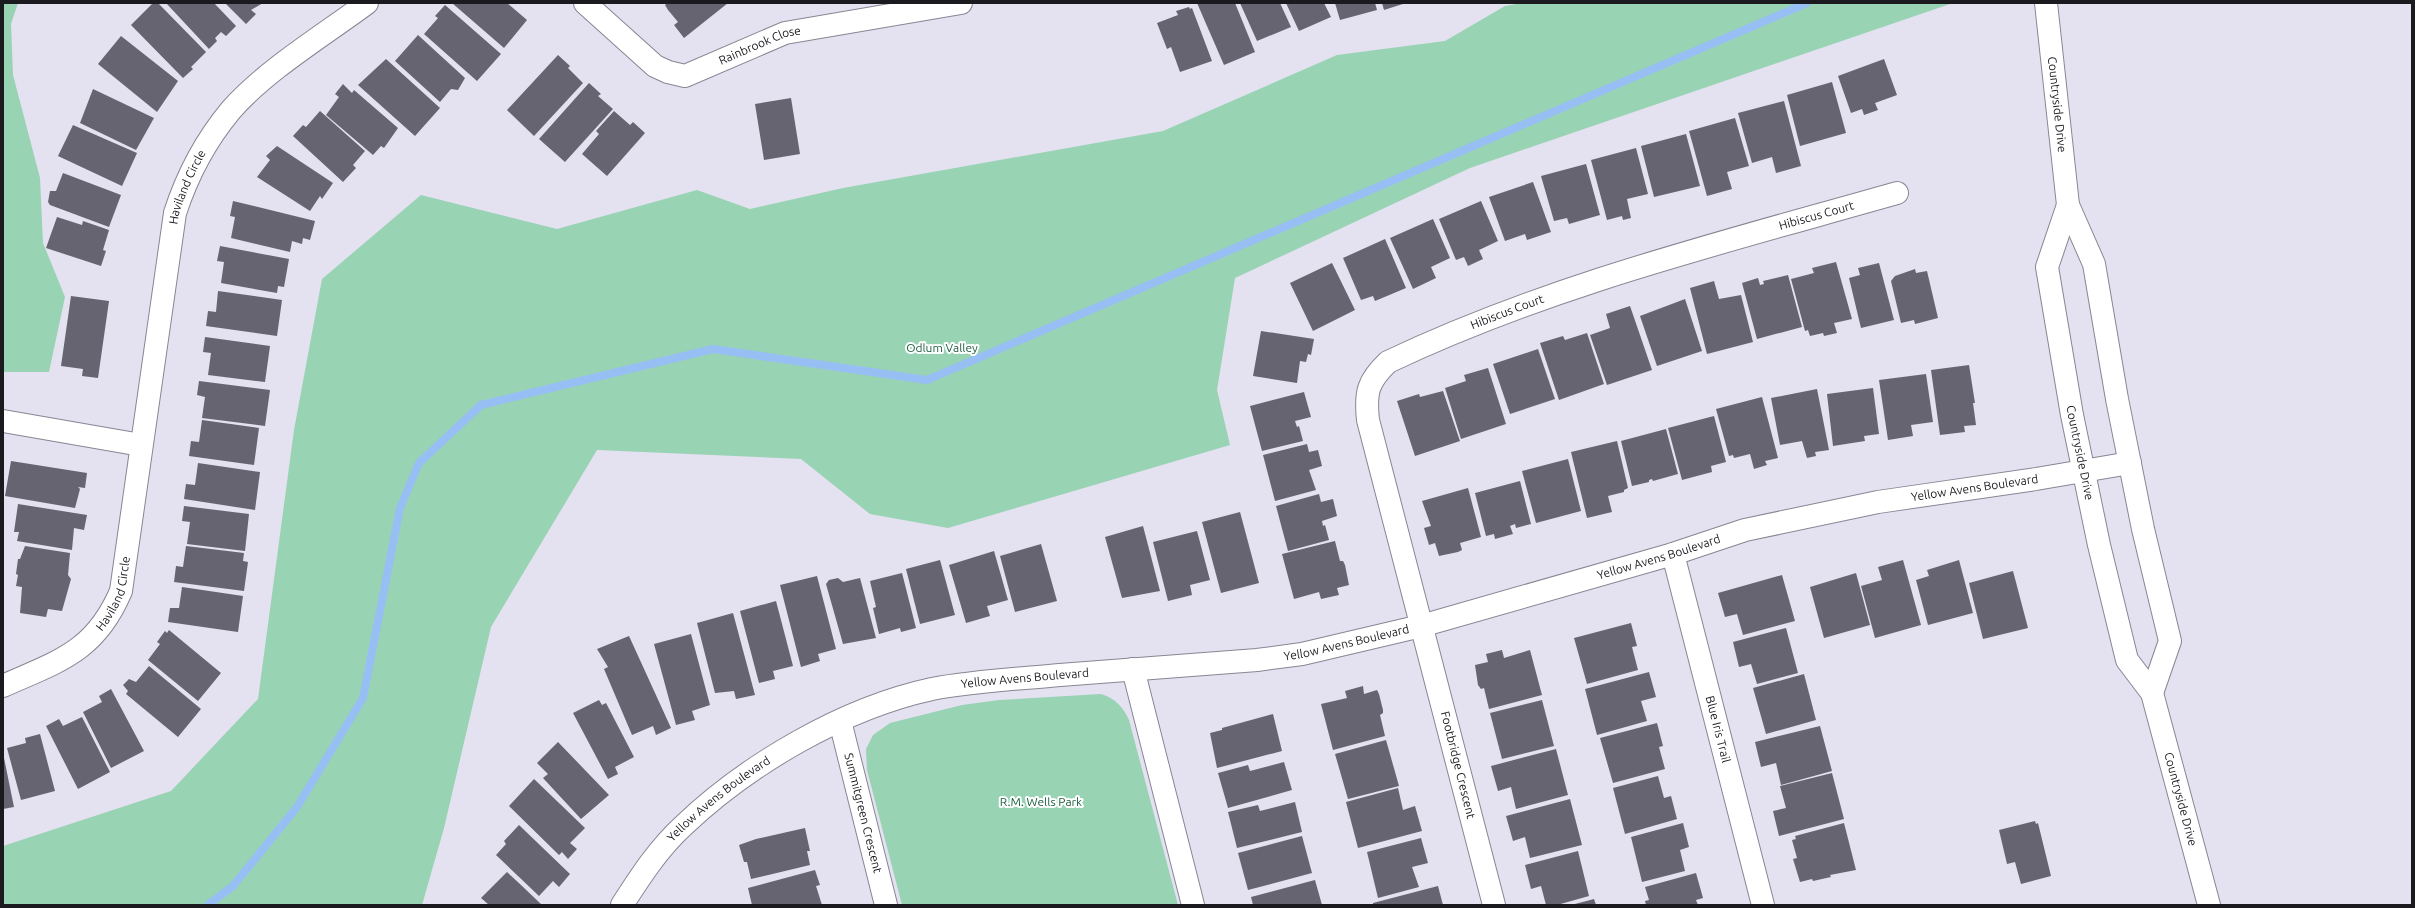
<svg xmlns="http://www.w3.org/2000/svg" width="2415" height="908" font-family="Ubuntu,sans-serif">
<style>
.green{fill:#98d3b4}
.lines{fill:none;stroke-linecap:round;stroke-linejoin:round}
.stream{stroke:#98bff3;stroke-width:8}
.building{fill:#666470}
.minor-casing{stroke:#888693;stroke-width:24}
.major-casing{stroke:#888693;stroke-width:24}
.minor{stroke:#fff;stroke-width:22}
.major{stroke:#fff;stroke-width:22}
.labels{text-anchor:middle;stroke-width:4;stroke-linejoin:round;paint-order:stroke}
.street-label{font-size:12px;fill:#1b1a1f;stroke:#fff}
.park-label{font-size:12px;fill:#1a5c3f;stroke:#fff}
</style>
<rect width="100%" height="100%" fill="#e4e1f0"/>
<g class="green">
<path d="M 3,3 L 18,3 L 11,24 L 13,75 L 40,178 L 43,243 L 65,297 L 49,372 L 3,372 Z"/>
<path d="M 1522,3 L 1953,3 L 1470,168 L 1235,278 L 1217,390 L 1230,445 L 948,528 L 870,514 L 801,459 L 597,450 L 491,627 L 444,828 L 422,905 L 3,905 L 3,846 L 171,791 L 258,699 L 294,430 L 322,279 L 421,195 L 557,229 L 697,190 L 750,209 L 843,188 L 1163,131 L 1337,55 L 1445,41 L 1505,6 Z"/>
<path d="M 1101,694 C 1115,698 1123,707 1129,720 L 1178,905 L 902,905 L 867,770 L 866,749 L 873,735 L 890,723 L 962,705 L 999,700 Z"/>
</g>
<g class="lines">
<path class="stream" d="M 208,905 L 233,886 L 297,807 L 363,698 L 400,508 L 419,463 L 481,405 L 713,349 L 927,380 L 1807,3"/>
</g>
<g class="building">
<path d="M 153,3 L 158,3 L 206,52 L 191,67 L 193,69 L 183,78 L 131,25 Z"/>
<path d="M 166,3 L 214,3 L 236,26 L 226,36 L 221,32 L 215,38 L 217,41 L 209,49 Z"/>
<path d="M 225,3 L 263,3 L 251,10 L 256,14 L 246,24 Z"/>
<path d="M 452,3 L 507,3 L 527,20 L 504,48 Z"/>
<path d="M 667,3 L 728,3 L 684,38 L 674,25 L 678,22 L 668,10 L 665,5 Z"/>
<path d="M 1197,3 L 1235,3 L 1255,52 L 1224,65 Z"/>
<path d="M 1240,3 L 1280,3 L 1291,27 L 1257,41 Z"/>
<path d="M 1286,3 L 1324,3 L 1331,17 L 1299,31 Z"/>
<path d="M 1335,3 L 1375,3 L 1377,10 L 1340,20 Z"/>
<path d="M 1382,3 L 1406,3 L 1384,10 Z"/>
<path d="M 445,5 L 501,54 L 477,81 L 424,34 L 438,18 L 435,16 Z"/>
<path d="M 1189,7 L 1190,9 L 1192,8 L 1212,61 L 1180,72 L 1171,47 L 1167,49 L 1157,23 L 1178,15 L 1176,11 Z"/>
<path d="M 418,35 L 465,78 L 458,90 L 451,89 L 440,102 L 395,61 Z"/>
<path d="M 121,36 L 178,81 L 157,112 L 98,64 Z"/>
<path d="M 558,55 L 570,66 L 568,68 L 583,83 L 534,136 L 507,110 Z"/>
<path d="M 386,59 L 440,108 L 415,136 L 358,85 Z"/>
<path d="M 1884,59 L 1897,95 L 1875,103 L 1878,110 L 1864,115 L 1862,109 L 1851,113 L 1838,76 Z"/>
<path d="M 1832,82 L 1846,133 L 1800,146 L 1787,95 Z"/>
<path d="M 589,83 L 601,94 L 598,96 L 613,109 L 565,162 L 539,139 Z"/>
<path d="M 343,84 L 352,93 L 354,90 L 398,128 L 384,148 L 381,146 L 373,155 L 326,115 L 339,97 L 335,94 Z"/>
<path d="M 93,89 L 154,118 L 136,150 L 80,123 Z"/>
<path d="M 791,98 L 800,154 L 764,160 L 755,104 Z"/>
<path d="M 1784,101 L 1801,166 L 1776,173 L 1772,157 L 1752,163 L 1738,113 Z"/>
<path d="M 320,111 L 365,151 L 353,165 L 356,168 L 343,182 L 293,136 L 303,125 L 306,127 Z"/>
<path d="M 614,111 L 630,125 L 633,122 L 645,133 L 607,176 L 582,154 L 599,134 L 596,131 Z"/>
<path d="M 1735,118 L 1749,166 L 1727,172 L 1732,189 L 1707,196 L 1689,131 Z"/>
<path d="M 73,125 L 137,153 L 122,186 L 58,156 Z"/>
<path d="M 1686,134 L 1700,186 L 1654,197 L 1641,146 Z"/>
<path d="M 277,146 L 333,183 L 322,199 L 320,196 L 310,211 L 257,177 L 270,160 L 266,156 Z"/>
<path d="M 1636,148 L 1648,194 L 1627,199 L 1631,218 L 1623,220 L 1622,216 L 1607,220 L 1591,160 Z"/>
<path d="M 1586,164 L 1600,215 L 1569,224 L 1567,218 L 1554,221 L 1541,176 Z"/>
<path d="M 63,173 L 121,195 L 109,227 L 50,205 L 48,202 L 50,191 L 56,191 Z"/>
<path d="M 1533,182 L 1551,232 L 1527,240 L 1525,234 L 1505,241 L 1489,197 Z"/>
<path d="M 233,201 L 315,221 L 310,240 L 303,238 L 302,244 L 292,241 L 290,252 L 231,238 L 235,217 L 230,216 Z"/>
<path d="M 1481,201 L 1498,241 L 1479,250 L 1483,259 L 1468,266 L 1464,257 L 1456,260 L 1439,219 Z"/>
<path d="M 57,217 L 82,225 L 83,221 L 109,230 L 103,250 L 106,251 L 101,266 L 46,248 Z"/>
<path d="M 1433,219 L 1450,258 L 1431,267 L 1436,278 L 1413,289 L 1390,238 Z"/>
<path d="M 1385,239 L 1406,288 L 1375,301 L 1373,296 L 1361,300 L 1343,258 Z"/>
<path d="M 220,246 L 289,259 L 284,287 L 278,286 L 277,293 L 221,283 L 224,262 L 217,261 Z"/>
<path d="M 1836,262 L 1852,319 L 1834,323 L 1837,333 L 1824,336 L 1823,333 L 1810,336 L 1808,330 L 1805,331 L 1791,279 L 1814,273 L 1812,268 Z"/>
<path d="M 1332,263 L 1355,310 L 1313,331 L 1290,283 Z"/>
<path d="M 1879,263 L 1894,320 L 1861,328 L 1849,278 L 1860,275 L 1858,268 Z"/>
<path d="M 1915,269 L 1916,273 L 1927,271 L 1938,318 L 1915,324 L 1914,320 L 1901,323 L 1891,281 L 1895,276 Z"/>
<path d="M 1788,275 L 1802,327 L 1757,339 L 1742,283 L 1758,278 L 1760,285 L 1764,284 L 1763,281 Z"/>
<path d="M 1714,281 L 1719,299 L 1741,295 L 1753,342 L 1707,354 L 1690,288 Z"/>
<path d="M 218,291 L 282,300 L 277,336 L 206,326 L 208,311 L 216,312 Z"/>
<path d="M 71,296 L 109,301 L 98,378 L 82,376 L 83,369 L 61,366 Z"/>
<path d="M 1685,299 L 1702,351 L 1657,366 L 1640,316 Z"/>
<path d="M 1630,306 L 1652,370 L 1607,385 L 1590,335 L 1610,328 L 1606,314 Z"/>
<path d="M 1261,331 L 1314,339 L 1311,355 L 1308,354 L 1306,362 L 1300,361 L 1297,383 L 1253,376 Z"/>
<path d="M 1587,333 L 1604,384 L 1559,400 L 1540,343 L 1563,336 L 1565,340 Z"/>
<path d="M 205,337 L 270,346 L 265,382 L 208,375 L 211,353 L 203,352 Z"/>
<path d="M 1538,349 L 1555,399 L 1510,414 L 1493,364 Z"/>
<path d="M 1969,365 L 1975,403 L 1973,403 L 1976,425 L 1964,426 L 1965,432 L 1940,435 L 1931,370 Z"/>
<path d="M 1488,368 L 1506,424 L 1461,439 L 1445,388 L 1466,381 L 1464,375 Z"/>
<path d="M 1926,374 L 1933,422 L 1911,425 L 1913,436 L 1888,440 L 1879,380 Z"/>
<path d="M 199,381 L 270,390 L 265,426 L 202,418 L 205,397 L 197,395 Z"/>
<path d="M 1873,388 L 1879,434 L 1864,436 L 1865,441 L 1833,446 L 1827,394 Z"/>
<path d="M 1817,389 L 1829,450 L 1815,452 L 1816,456 L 1807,458 L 1802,441 L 1780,445 L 1771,398 Z"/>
<path d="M 1443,391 L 1460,441 L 1415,456 L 1397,401 L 1419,394 L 1420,397 Z"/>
<path d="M 1304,392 L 1311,417 L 1295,421 L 1297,427 L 1299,426 L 1303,441 L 1262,451 L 1250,406 Z"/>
<path d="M 1762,397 L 1778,458 L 1765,461 L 1767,465 L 1754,469 L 1750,454 L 1734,458 L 1733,455 L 1729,456 L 1716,409 Z"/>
<path d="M 1714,416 L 1726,462 L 1711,466 L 1712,472 L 1682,480 L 1668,428 Z"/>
<path d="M 202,420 L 259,428 L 254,465 L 189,456 L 191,441 L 199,442 Z"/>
<path d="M 1666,429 L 1678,474 L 1653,481 L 1652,479 L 1649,480 L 1649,482 L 1632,486 L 1621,441 Z"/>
<path d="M 1617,441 L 1628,488 L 1624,490 L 1624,492 L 1608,496 L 1612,512 L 1587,518 L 1571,452 Z"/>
<path d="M 1307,444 L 1309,452 L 1318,450 L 1322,466 L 1309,470 L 1316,490 L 1275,501 L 1263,455 Z"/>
<path d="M 1568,459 L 1581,511 L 1536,523 L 1522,471 Z"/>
<path d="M 11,461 L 87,473 L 85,488 L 78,487 L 80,489 L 75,508 L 5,496 Z"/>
<path d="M 198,463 L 260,472 L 255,510 L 184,499 L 186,484 L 195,485 Z"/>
<path d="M 1520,481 L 1531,524 L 1516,528 L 1515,524 L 1510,526 L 1513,534 L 1495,539 L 1494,534 L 1486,536 L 1475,493 Z"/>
<path d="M 1468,488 L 1481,537 L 1460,543 L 1462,550 L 1458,552 L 1439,556 L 1435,543 L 1429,545 L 1424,528 L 1431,526 L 1422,501 Z"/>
<path d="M 1319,494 L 1321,502 L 1333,499 L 1337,516 L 1322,521 L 1323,526 L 1325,525 L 1329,540 L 1288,551 L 1276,506 Z"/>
<path d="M 18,504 L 87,515 L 84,530 L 74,528 L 72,550 L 17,541 L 19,532 L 14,532 Z"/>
<path d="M 184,506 L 249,514 L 245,551 L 187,544 L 190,522 L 182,521 Z"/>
<path d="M 1240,512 L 1259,583 L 1221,593 L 1202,522 Z"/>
<path d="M 1143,526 L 1160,591 L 1122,598 L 1105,537 Z"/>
<path d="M 1197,531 L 1210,580 L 1190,585 L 1192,595 L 1168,601 L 1153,542 Z"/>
<path d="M 1335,541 L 1340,561 L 1343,561 L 1345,565 L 1349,585 L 1337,588 L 1339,595 L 1321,599 L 1319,592 L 1294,599 L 1282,554 Z"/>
<path d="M 1041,544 L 1057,601 L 1015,612 L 1000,556 Z"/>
<path d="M 25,546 L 70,553 L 68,575 L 71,579 L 62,611 L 48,609 L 46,617 L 20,613 L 22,587 L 16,586 L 18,575 L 16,574 L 18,559 L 20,559 Z"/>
<path d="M 186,546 L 244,553 L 243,561 L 248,562 L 244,591 L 174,582 L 176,566 L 183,567 Z"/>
<path d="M 994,551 L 1008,600 L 987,606 L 990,616 L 966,623 L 949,565 Z"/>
<path d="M 940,560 L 955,615 L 920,624 L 906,569 Z"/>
<path d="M 1903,560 L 1921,625 L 1875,638 L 1861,586 L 1882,580 L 1878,567 Z"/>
<path d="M 1959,560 L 1973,613 L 1928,625 L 1916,580 L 1929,576 L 1927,570 Z"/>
<path d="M 2013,571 L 2028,628 L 1983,639 L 1969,583 Z"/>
<path d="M 902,573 L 916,628 L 901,632 L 900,628 L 879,634 L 873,608 L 876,607 L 870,581 Z"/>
<path d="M 1856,573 L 1870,625 L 1824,638 L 1810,587 Z"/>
<path d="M 1782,575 L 1795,621 L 1743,635 L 1737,614 L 1725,617 L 1718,593 Z"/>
<path d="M 817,576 L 836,649 L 818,654 L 820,661 L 801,667 L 780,585 Z"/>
<path d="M 838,578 L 843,582 L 860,578 L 876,638 L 843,644 L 826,584 L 829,580 Z"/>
<path d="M 182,587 L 243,596 L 238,632 L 168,622 L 170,608 L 179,608 Z"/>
<path d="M 776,601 L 793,666 L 773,671 L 775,679 L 759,683 L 740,611 Z"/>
<path d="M 733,613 L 755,695 L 736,699 L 734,691 L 715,693 L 697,623 Z"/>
<path d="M 1631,623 L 1637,646 L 1632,647 L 1638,670 L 1587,684 L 1574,638 Z"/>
<path d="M 1786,628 L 1798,673 L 1757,684 L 1751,664 L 1739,667 L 1733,642 Z"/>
<path d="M 169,630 L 221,673 L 198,701 L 148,660 L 160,644 L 157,642 L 165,631 L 167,633 Z"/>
<path d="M 691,634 L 710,705 L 692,711 L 695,720 L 676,725 L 654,644 Z"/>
<path d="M 629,636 L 671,728 L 656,735 L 653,726 L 632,735 L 604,669 L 608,667 L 597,649 Z"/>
<path d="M 1502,650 L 1504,658 L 1530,650 L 1542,695 L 1489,709 L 1484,688 L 1481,689 L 1478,685 L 1475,665 L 1488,662 L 1486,654 Z"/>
<path d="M 149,666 L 201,709 L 178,737 L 126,694 L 128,691 L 123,685 L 129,679 L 136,682 Z"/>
<path d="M 1649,672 L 1656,697 L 1641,701 L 1647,721 L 1597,735 L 1585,689 Z"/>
<path d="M 1804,674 L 1816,720 L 1766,734 L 1753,688 Z"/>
<path d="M 1363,686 L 1364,694 L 1377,690 L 1379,694 L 1383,710 L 1383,713 L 1380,715 L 1385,736 L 1333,750 L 1321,704 L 1347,698 L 1345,691 Z"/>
<path d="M 111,689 L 144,751 L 111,768 L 83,712 L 102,702 L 99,696 Z"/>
<path d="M 599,700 L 602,705 L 606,703 L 634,757 L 615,767 L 618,774 L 608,779 L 573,713 Z"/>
<path d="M 1542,700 L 1554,746 L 1502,759 L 1490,713 Z"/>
<path d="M 1273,714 L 1282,751 L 1217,768 L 1210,733 L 1222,730 L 1222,728 Z"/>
<path d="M 82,717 L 110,772 L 78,789 L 46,726 L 59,719 L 63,726 Z"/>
<path d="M 1657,723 L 1663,746 L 1659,747 L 1665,769 L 1613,783 L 1600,738 Z"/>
<path d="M 1820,726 L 1832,771 L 1781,785 L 1776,763 L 1761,767 L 1755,742 Z"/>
<path d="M 40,734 L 55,791 L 21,800 L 7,748 L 26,743 L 25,738 Z"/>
<path d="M 1386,740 L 1399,786 L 1348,799 L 1335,754 Z"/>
<path d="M 558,742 L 609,795 L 581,819 L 543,778 L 548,774 L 537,763 Z"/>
<path d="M 1556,749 L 1568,795 L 1516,809 L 1511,787 L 1498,791 L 1491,766 Z"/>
<path d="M 3,753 L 14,807 L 3,809 Z"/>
<path d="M 1284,762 L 1292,790 L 1228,808 L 1218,773 L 1248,765 L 1250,771 Z"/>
<path d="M 1832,773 L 1844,819 L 1779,836 L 1773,811 L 1786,808 L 1780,786 Z"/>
<path d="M 1658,776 L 1664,798 L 1671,796 L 1677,819 L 1625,834 L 1613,788 Z"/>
<path d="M 534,779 L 585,828 L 570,843 L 577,849 L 568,859 L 562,852 L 559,855 L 509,806 Z"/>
<path d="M 1398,788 L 1403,810 L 1415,806 L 1422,831 L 1358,848 L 1346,802 Z"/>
<path d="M 1570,799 L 1582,845 L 1530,858 L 1525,837 L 1513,841 L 1506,816 Z"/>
<path d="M 1295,802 L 1302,832 L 1237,848 L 1228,812 L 1258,805 L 1260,811 Z"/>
<path d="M 2035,821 L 2036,824 L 2038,823 L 2051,876 L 2021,884 L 2015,862 L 2007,864 L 1999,830 Z"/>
<path d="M 1683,823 L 1689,847 L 1680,850 L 1685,871 L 1642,882 L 1631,837 Z"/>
<path d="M 1844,823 L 1856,870 L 1830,875 L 1831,877 L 1813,881 L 1812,879 L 1800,882 L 1793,859 L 1797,858 L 1792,840 L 1796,839 L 1795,836 Z"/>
<path d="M 519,825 L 570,874 L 559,887 L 553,881 L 539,896 L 496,855 L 506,844 L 504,841 Z"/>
<path d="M 805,828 L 810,851 L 807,851 L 810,865 L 751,879 L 747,862 L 744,862 L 739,845 L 756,839 Z"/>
<path d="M 1302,836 L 1312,873 L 1248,890 L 1238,853 Z"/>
<path d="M 1421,838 L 1428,863 L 1412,867 L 1419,887 L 1378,898 L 1367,852 Z"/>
<path d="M 1578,851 L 1589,896 L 1557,905 L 1546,905 L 1541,886 L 1531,889 L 1525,865 Z"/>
<path d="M 815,870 L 820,885 L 816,886 L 822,905 L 752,905 L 748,888 Z"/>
<path d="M 507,872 L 521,885 L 542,905 L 489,905 L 481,898 Z"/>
<path d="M 1696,873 L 1703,898 L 1696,900 L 1698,905 L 1646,905 L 1645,901 L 1649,900 L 1645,887 Z"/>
<path d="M 1315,880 L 1322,905 L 1253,905 L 1251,897 Z"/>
<path d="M 1438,886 L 1443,905 L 1373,905 L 1373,903 Z"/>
<path d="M 1594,899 L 1596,905 L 1575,905 L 1575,904 Z"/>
</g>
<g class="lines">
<defs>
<g id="minor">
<path id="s1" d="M 585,3 L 655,66 L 668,72 L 685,76 L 785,33 L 961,3"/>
<path d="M 3,421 L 141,445"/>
<path id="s2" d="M 1673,554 L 1763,905"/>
<path d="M 1133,669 L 1193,905"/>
<path id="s3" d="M 3,686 C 59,661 95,652 121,591 L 175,213 C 187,176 206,140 231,110 C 266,70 324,35 367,3"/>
<path id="s4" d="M 840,721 L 886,905"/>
<path id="s5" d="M 622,905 C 640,877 658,849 683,826 C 748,764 844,708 932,689 C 974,681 1017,679 1060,675 C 1126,670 1191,665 1257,660 L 1302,654 L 1421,626 L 1673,554 L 1745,530 L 1878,502 L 2036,479 L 2130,463"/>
<path id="s6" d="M 1494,905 L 1368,420 C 1365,392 1368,381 1388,362 C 1550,285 1725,242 1897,193"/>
</g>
<g id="major">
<path id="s7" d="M 2046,3 L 2068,205 L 2094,264 L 2117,399 L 2143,529 L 2170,641 L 2152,693"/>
<path id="s8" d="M 2068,205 L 2047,267 L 2072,415 L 2099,545 L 2127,660 L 2152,693 L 2209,905"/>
</g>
</defs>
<use href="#minor" class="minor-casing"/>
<use href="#major" class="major-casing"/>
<use href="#minor" class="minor"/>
<use href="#major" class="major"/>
</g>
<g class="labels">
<g class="street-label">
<text dy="4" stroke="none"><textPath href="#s1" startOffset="207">Rainbrook Close</textPath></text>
<text dy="4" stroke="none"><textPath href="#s7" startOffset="102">Countryside Drive</textPath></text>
<text dy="4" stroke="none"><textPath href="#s3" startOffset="567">Haviland Circle</textPath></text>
<text dy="4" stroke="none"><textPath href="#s6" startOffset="1019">Hibiscus Court</textPath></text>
<text dy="4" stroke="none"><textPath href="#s6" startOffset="695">Hibiscus Court</textPath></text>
<text dy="4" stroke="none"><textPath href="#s8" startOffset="254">Countryside Drive</textPath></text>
<text dy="4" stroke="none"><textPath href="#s5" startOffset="1453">Yellow Avens Boulevard</textPath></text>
<text dy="4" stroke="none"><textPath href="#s5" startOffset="1129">Yellow Avens Boulevard</textPath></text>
<text dy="4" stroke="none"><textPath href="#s3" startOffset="152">Haviland Circle</textPath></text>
<text dy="4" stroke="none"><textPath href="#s5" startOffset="805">Yellow Avens Boulevard</textPath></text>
<text dy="4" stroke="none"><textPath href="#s5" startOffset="481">Yellow Avens Boulevard</textPath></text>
<text dy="4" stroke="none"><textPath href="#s2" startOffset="181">Blue Iris Trail</textPath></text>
<text transform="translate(1458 765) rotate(76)" y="4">Footbridge Crescent</text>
<text dy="4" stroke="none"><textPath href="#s8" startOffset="618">Countryside Drive</textPath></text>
<text dy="4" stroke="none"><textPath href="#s5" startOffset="145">Yellow Avens Boulevard</textPath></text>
<text dy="4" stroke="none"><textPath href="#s4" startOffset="95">Summitgreen Crescent</textPath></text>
</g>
<g class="park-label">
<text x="942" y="352">Odlum Valley</text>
<text x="1041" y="806">R.M. Wells Park</text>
</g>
</g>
<rect width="2415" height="908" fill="none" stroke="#1b1a1f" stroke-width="8"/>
</svg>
